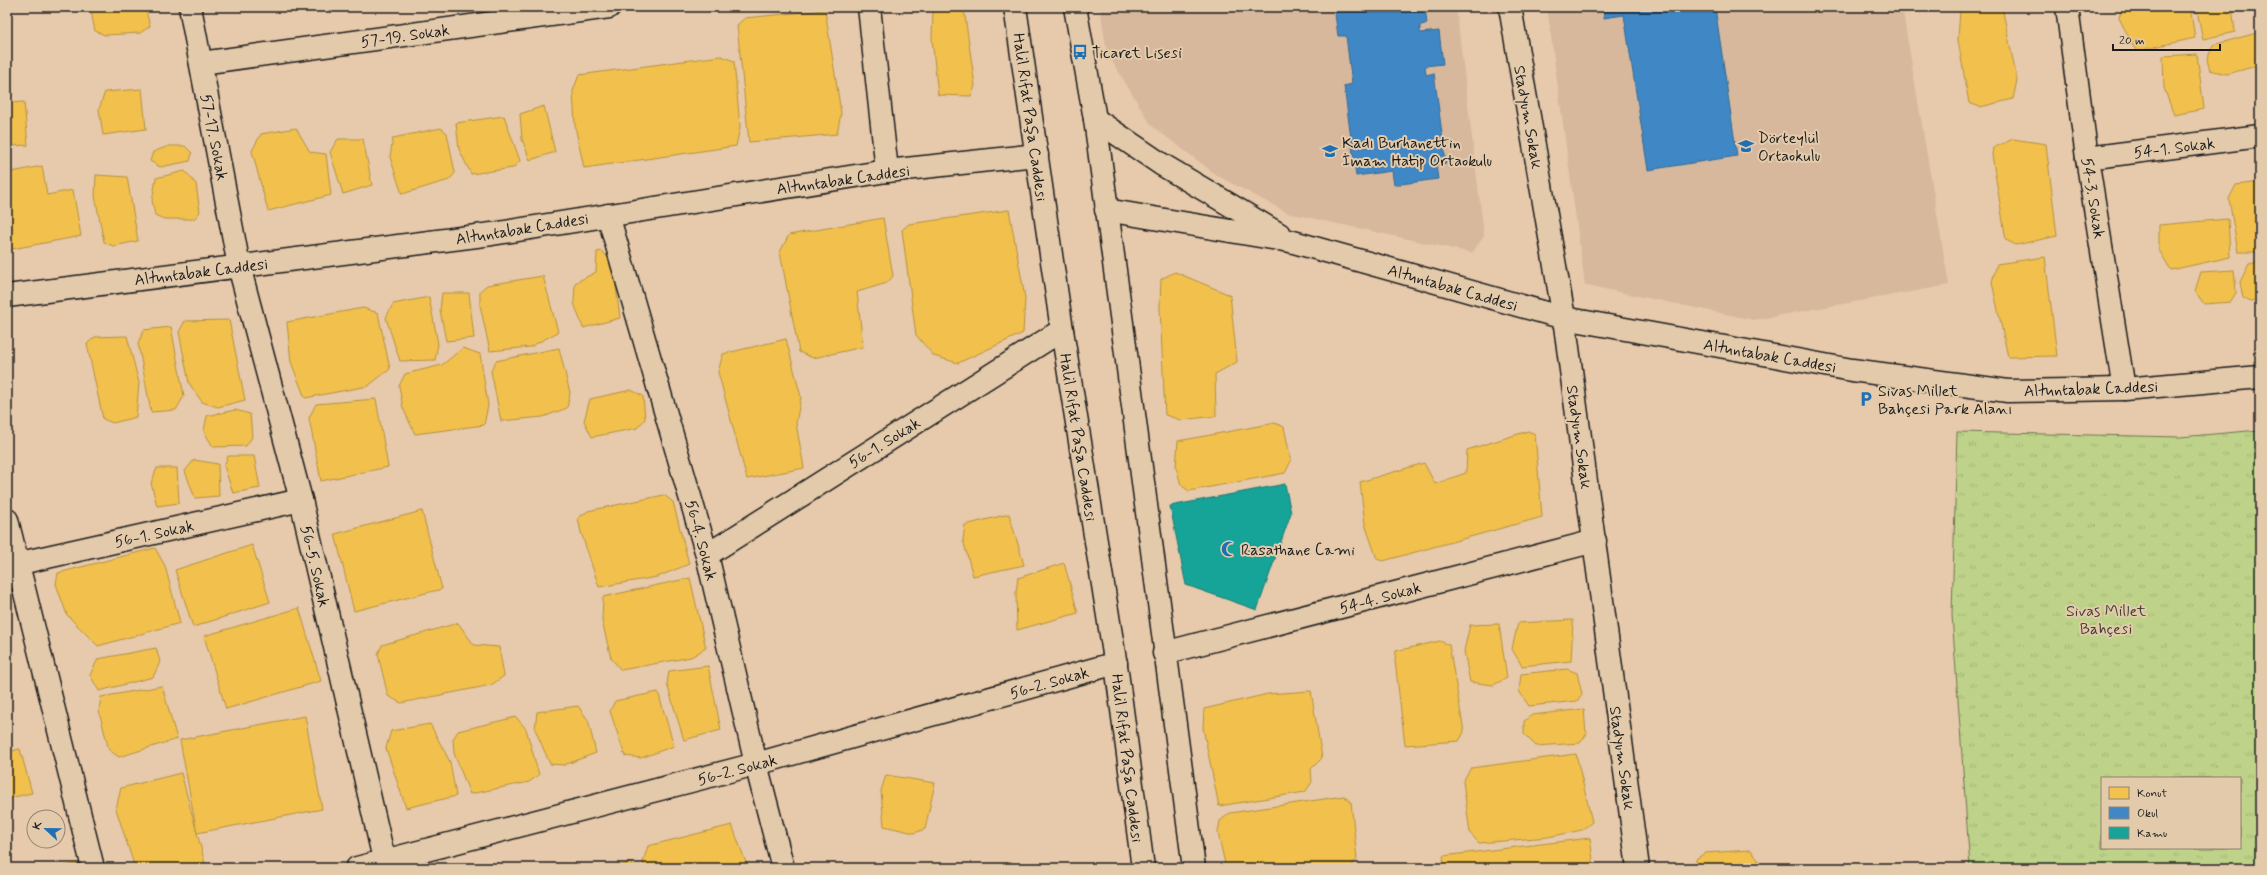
<svg xmlns="http://www.w3.org/2000/svg" width="2267" height="875" font-family="Mynerve,sans-serif">
<style>
.built{fill:#d7b89d}
.park{fill:url(#park-tufts);stroke:#6d7852;fill-rule:evenodd}
.homes{fill:#f2c14e;stroke:#b2903f}
.schools{fill:#3f88c5;stroke:#346892}
.public{fill:#17a398;stroke:#187a73}
.lines{fill:none;stroke-linecap:round;stroke-linejoin:round}
.street-casing{stroke:#1c1c1c;stroke-width:25}
.secondary-casing{stroke:#1c1c1c;stroke-width:25}
.street{stroke:#e3caab;stroke-width:22}
.secondary{stroke:#e3caab;stroke-width:22}
.labels{text-anchor:middle;stroke-width:4;stroke-linejoin:round;paint-order:stroke}
.street-label{font-size:16px;fill:#1c1c1c;stroke:#e3caab}
.poi-label{font-size:16px;fill:#1c1c1c;stroke:#e3caab;text-anchor:start}
.park-label{font-size:16px;fill:#3c4132;stroke:#e3caab}
</style>
<defs>
<pattern id="park-tufts" width="24" height="20" patternUnits="userSpaceOnUse"><rect width="24" height="20" fill="#bed389"/><path d="M3 7l-1-3M5 7V3M7 7l1-3M15 17l-1-3M17 17v-4M19 17l1-3" fill="none" stroke="#a3b576"/></pattern>
</defs>
<rect width="100%" height="100%" fill="#e7c9ab"/>
<filter id="ink" filterUnits="userSpaceOnUse"><feTurbulence type="fractalNoise" baseFrequency=".025" numOctaves="2"/><feDisplacementMap in="SourceGraphic" scale="8" xChannelSelector="R" yChannelSelector="G"/><feConvolveMatrix kernelMatrix="1 2 1 2 8 2 1 2 1" color-interpolation-filters="sRGB"/></filter>
<g filter="url(#ink)">
<g class="built">
<path d="M 1100,7 L 1456,7 L 1484,236 L 1472,253 L 1288,213 L 1218,176 L 1152,126 L 1107,53 Z"/>
<path d="M 1547,7 L 1902,7 L 1949,285 L 1754,320 L 1585,285 Z"/>
</g>
<path class="park" d="M 2260,430 L 2260,868 L 1970,868 L 1952,615 L 1957,432 L 2180,437 ZM 2102,778 L 2240,778 L 2240,848 L 2102,848 Z"/>
<g class="homes">
<path d="M 93,7 L 145,7 L 150,26 L 140,33 L 105,35 L 95,31 L 91,11 Z"/>
<path d="M 2002,7 L 2017,80 L 2013,99 L 1980,107 L 1969,103 L 1958,40 L 1960,10 Z"/>
<path d="M 2190,7 L 2195,38 L 2136,51 L 2119,18 L 2122,8 L 2127,7 Z"/>
<path d="M 2196,7 L 2232,7 L 2235,32 L 2203,39 Z"/>
<path d="M 964,9 L 975,86 L 971,96 L 938,95 L 932,39 L 933,10 Z"/>
<path d="M 825,10 L 841,113 L 837,134 L 749,142 L 737,25 L 745,18 Z"/>
<path d="M 2257,33 L 2260,34 L 2260,65 L 2227,74 L 2210,70 L 2207,60 L 2213,45 Z"/>
<path d="M 2197,54 L 2204,109 L 2174,115 L 2164,88 L 2163,56 Z"/>
<path d="M 721,56 L 734,61 L 740,127 L 736,146 L 584,168 L 575,126 L 573,91 L 579,75 Z"/>
<path d="M 142,89 L 146,129 L 103,135 L 99,109 L 105,92 Z"/>
<path d="M 24,102 L 28,145 L 7,146 L 7,103 Z"/>
<path d="M 544,106 L 555,152 L 530,160 L 522,139 L 520,114 Z"/>
<path d="M 504,116 L 520,161 L 513,168 L 471,174 L 459,149 L 456,123 Z"/>
<path d="M 296,128 L 310,152 L 326,154 L 331,195 L 268,211 L 252,151 L 261,134 Z"/>
<path d="M 441,128 L 447,133 L 455,173 L 449,180 L 402,194 L 390,157 L 393,138 Z"/>
<path d="M 338,139 L 363,139 L 372,185 L 343,194 L 330,152 Z"/>
<path d="M 2013,139 L 2046,144 L 2057,236 L 2016,245 L 2006,240 L 1992,155 L 1993,148 Z"/>
<path d="M 169,146 L 185,146 L 192,153 L 190,161 L 160,167 L 150,161 L 153,152 Z"/>
<path d="M 42,166 L 47,195 L 73,190 L 81,236 L 7,250 L 7,173 Z"/>
<path d="M 185,171 L 196,184 L 200,212 L 194,219 L 164,219 L 155,215 L 152,201 L 156,178 Z"/>
<path d="M 96,175 L 127,177 L 138,241 L 113,246 L 104,242 L 95,196 Z"/>
<path d="M 2260,182 L 2260,252 L 2238,252 L 2229,199 L 2236,185 Z"/>
<path d="M 1009,210 L 1025,298 L 1023,333 L 958,363 L 934,356 L 916,335 L 902,230 L 909,224 Z"/>
<path d="M 883,218 L 893,276 L 887,283 L 857,292 L 863,347 L 813,358 L 799,352 L 780,252 L 789,235 Z"/>
<path d="M 2228,219 L 2230,257 L 2171,270 L 2159,250 L 2159,225 Z"/>
<path d="M 602,251 L 613,263 L 620,318 L 583,328 L 574,303 L 575,283 L 596,272 L 597,252 Z"/>
<path d="M 2045,257 L 2057,356 L 2008,357 L 1992,282 L 1997,264 Z"/>
<path d="M 2260,262 L 2260,300 L 2251,302 L 2243,298 L 2240,282 L 2249,264 Z"/>
<path d="M 2234,270 L 2236,293 L 2230,302 L 2204,304 L 2195,291 L 2201,272 Z"/>
<path d="M 1175,272 L 1230,295 L 1237,362 L 1215,374 L 1216,416 L 1181,420 L 1165,415 L 1160,306 L 1161,279 Z"/>
<path d="M 543,276 L 558,332 L 530,347 L 490,351 L 480,305 L 480,291 L 487,285 Z"/>
<path d="M 442,293 L 469,293 L 474,338 L 446,341 L 440,310 Z"/>
<path d="M 429,297 L 438,344 L 435,360 L 400,361 L 386,318 L 393,304 Z"/>
<path d="M 363,308 L 378,313 L 390,369 L 368,386 L 305,398 L 291,362 L 287,322 Z"/>
<path d="M 229,320 L 245,400 L 218,407 L 202,402 L 189,383 L 179,332 L 185,321 Z"/>
<path d="M 171,327 L 184,396 L 176,410 L 151,412 L 138,343 L 144,330 Z"/>
<path d="M 127,336 L 139,383 L 136,417 L 113,423 L 103,419 L 87,344 L 95,337 Z"/>
<path d="M 786,339 L 801,397 L 796,423 L 804,468 L 747,479 L 718,372 L 723,354 Z"/>
<path d="M 463,348 L 480,354 L 488,405 L 484,425 L 415,434 L 403,408 L 399,386 L 405,374 L 442,365 Z"/>
<path d="M 559,348 L 570,393 L 567,408 L 543,417 L 501,421 L 491,371 L 496,361 Z"/>
<path d="M 631,390 L 643,396 L 645,419 L 637,428 L 592,437 L 584,421 L 590,399 Z"/>
<path d="M 376,399 L 388,467 L 321,481 L 309,418 L 316,404 Z"/>
<path d="M 235,410 L 250,414 L 252,437 L 246,446 L 213,447 L 204,431 L 207,416 Z"/>
<path d="M 1275,423 L 1284,427 L 1291,461 L 1285,473 L 1189,491 L 1181,485 L 1176,467 L 1178,441 Z"/>
<path d="M 1528,431 L 1535,434 L 1542,517 L 1383,561 L 1377,559 L 1365,524 L 1360,482 L 1424,463 L 1435,484 L 1466,473 L 1467,450 Z"/>
<path d="M 228,456 L 254,456 L 260,488 L 233,493 L 224,466 Z"/>
<path d="M 194,460 L 218,464 L 219,496 L 195,498 L 185,471 Z"/>
<path d="M 157,468 L 177,468 L 179,503 L 157,506 L 151,483 Z"/>
<path d="M 664,495 L 673,502 L 689,564 L 657,577 L 599,587 L 581,532 L 578,518 L 588,511 Z"/>
<path d="M 422,511 L 442,589 L 354,611 L 335,534 Z"/>
<path d="M 1009,514 L 1024,565 L 973,576 L 963,540 L 965,525 Z"/>
<path d="M 252,545 L 270,602 L 193,627 L 175,570 Z"/>
<path d="M 155,548 L 165,566 L 180,623 L 98,646 L 67,615 L 56,584 L 58,573 Z"/>
<path d="M 1064,563 L 1078,613 L 1017,630 L 1016,592 L 1018,578 Z"/>
<path d="M 690,578 L 706,648 L 691,657 L 621,670 L 611,658 L 602,621 L 603,597 Z"/>
<path d="M 299,608 L 321,681 L 226,709 L 204,636 Z"/>
<path d="M 1573,620 L 1571,661 L 1522,666 L 1512,649 L 1518,623 Z"/>
<path d="M 458,623 L 474,645 L 499,647 L 504,676 L 491,685 L 401,703 L 388,696 L 378,654 L 382,645 Z"/>
<path d="M 1499,624 L 1507,678 L 1493,685 L 1470,682 L 1464,651 L 1470,625 Z"/>
<path d="M 1440,641 L 1449,645 L 1464,732 L 1459,741 L 1405,745 L 1395,660 L 1396,651 Z"/>
<path d="M 156,648 L 160,662 L 153,677 L 99,691 L 90,675 L 98,659 Z"/>
<path d="M 708,666 L 721,730 L 684,740 L 667,684 L 669,671 Z"/>
<path d="M 1567,669 L 1577,673 L 1582,694 L 1577,701 L 1529,706 L 1519,691 L 1521,674 Z"/>
<path d="M 162,686 L 177,739 L 119,757 L 109,750 L 99,711 L 101,697 Z"/>
<path d="M 1311,691 L 1322,758 L 1311,769 L 1312,782 L 1305,792 L 1219,806 L 1203,728 L 1204,709 L 1268,694 Z"/>
<path d="M 658,692 L 674,746 L 641,758 L 625,756 L 610,711 L 615,701 Z"/>
<path d="M 578,706 L 588,720 L 596,753 L 564,765 L 550,764 L 535,729 L 537,712 Z"/>
<path d="M 1584,709 L 1586,735 L 1580,743 L 1536,746 L 1524,734 L 1524,721 L 1532,715 Z"/>
<path d="M 305,716 L 322,809 L 197,833 L 180,740 Z"/>
<path d="M 516,717 L 526,729 L 539,775 L 529,782 L 470,794 L 454,753 L 453,739 L 458,731 Z"/>
<path d="M 430,724 L 450,762 L 456,796 L 406,808 L 386,748 L 391,731 Z"/>
<path d="M 20,749 L 32,793 L 9,798 L 7,792 L 7,752 Z"/>
<path d="M 1576,754 L 1592,822 L 1582,830 L 1548,837 L 1479,843 L 1470,833 L 1463,781 L 1471,768 Z"/>
<path d="M 181,773 L 205,863 L 186,868 L 135,868 L 116,809 L 121,788 Z"/>
<path d="M 886,775 L 935,783 L 925,829 L 914,833 L 884,826 L 881,791 Z"/>
<path d="M 1344,796 L 1351,802 L 1357,859 L 1350,868 L 1226,868 L 1218,833 L 1220,821 L 1230,813 Z"/>
<path d="M 732,825 L 748,868 L 645,868 L 643,862 L 648,846 Z"/>
<path d="M 1590,838 L 1594,868 L 1444,868 L 1443,856 Z"/>
<path d="M 1751,850 L 1758,860 L 1759,868 L 1696,868 L 1696,859 L 1705,853 Z"/>
<path d="M 632,863 L 634,868 L 606,868 Z"/>
<path d="M 77,864 L 78,868 L 53,868 Z"/>
</g>
<g class="schools">
<path d="M 1334,7 L 1425,7 L 1427,24 L 1420,25 L 1420,33 L 1439,31 L 1443,64 L 1425,66 L 1426,75 L 1434,73 L 1446,164 L 1436,165 L 1438,179 L 1394,185 L 1392,171 L 1356,176 L 1344,86 L 1352,84 L 1346,36 L 1338,36 Z"/>
<path d="M 1603,7 L 1715,7 L 1737,156 L 1648,170 L 1624,15 L 1604,18 Z"/>
</g>
<path class="public" d="M 1285,484 L 1291,513 L 1257,610 L 1186,585 L 1170,506 Z"/>
<g class="lines">
<defs>
<g id="street">
<path d="M 190,7 L 239,266 L 301,500 L 386,868"/>
<path d="M 869,7 L 887,171"/>
<path d="M 1510,7 L 1564,318 L 1638,868"/>
<path d="M 2067,7 L 2087,158 L 2124,389"/>
<path d="M 201,63 L 609,7"/>
<path d="M 1095,119 L 1161,164 L 1279,234"/>
<path d="M 2087,158 L 2260,136"/>
<path d="M 1106,210 L 1290,241 L 1564,318 L 1852,370 L 2008,391 L 2124,389 L 2260,377"/>
<path d="M 608,215 L 707,555 L 756,764 L 783,868"/>
<path d="M 7,296 L 492,234 L 887,171 L 1037,155"/>
<path d="M 7,520 L 93,868"/>
<path d="M 707,555 L 1062,330"/>
<path d="M 7,566 L 301,500"/>
<path d="M 1164,653 L 1595,541"/>
<path d="M 357,868 L 756,764 L 1116,663"/>
</g>
<g id="secondary">
<path d="M 1015,7 L 1062,330 L 1117,672 L 1143,868"/>
<path d="M 1075,7 L 1095,119 L 1194,868"/>
</g>
</defs>
<use href="#street" class="street-casing"/>
<use href="#secondary" class="secondary-casing"/>
<use href="#street" class="street"/>
<use href="#secondary" class="secondary"/>
</g>
</g>
<defs>
<symbol id="bus-bare" viewBox="-9 -9 18 18"><path d="M-5-6H5V4H4V6H2V4H-2V6H-4V4H-5ZM-3.5-4V0h7V-4ZM-3.5 1.2v1.5H-2V1.2ZM2 1.2v1.5H3.5V1.2Z" fill="#1f6fb2" stroke="#e3caab" stroke-width="2.5" paint-order="stroke"/></symbol>
<symbol id="school-bare" viewBox="-9 -9 18 18"><path d="M0-5L7-2L0 1L-7-2ZM-4 1L0 2.5L4 1V4Q0 6-4 4Z" fill="#1f6fb2" stroke="#e3caab" stroke-width="2.5" paint-order="stroke"/></symbol>
<symbol id="parking-bare" viewBox="-9 -9 18 18"><path d="M-3.5-5.5H1a3.5 3.5 0 0 1 0 7H-1V5.5H-3.5ZM-1-3.4V-.6H.8a1.4 1.4 0 0 0 0-2.8Z" fill="#1f6fb2" stroke="#e3caab" stroke-width="2.5" paint-order="stroke"/></symbol>
<symbol id="mosque-bare" viewBox="-9 -9 18 18"><path d="M3.5-4.9A6 6 0 1 0 3.5 4.9A5 5 0 1 1 3.5-4.9Z" fill="#1f6fb2" stroke="#e3caab" stroke-width="2.5" paint-order="stroke"/></symbol>
</defs>
<g fill-rule="evenodd">
<use href="#bus-bare" x="1069" y="41" width="22" height="22"/>
<use href="#school-bare" x="1735" y="135" width="22" height="22"/>
<use href="#school-bare" x="1319" y="140" width="22" height="22"/>
<use href="#parking-bare" x="1855" y="388" width="22" height="22"/>
<use href="#mosque-bare" x="1218" y="538" width="22" height="22"/>
</g>
<g class="labels">
<g class="street-label">
<text transform="translate(405 35) rotate(-8)" y="6">57-19. Sokak</text>
<text transform="translate(1031 117) rotate(82)" y="6">Halil Rıfat Paşa Caddesi</text>
<text transform="translate(1529 117) rotate(80)" y="6">Stadyum Sokak</text>
<text transform="translate(215 137) rotate(79)" y="6">57-17. Sokak</text>
<text transform="translate(2174 147) rotate(-7)" y="6">54-1. Sokak</text>
<text transform="translate(843 179) rotate(-8)" y="6">Altuntabak Caddesi</text>
<text transform="translate(2094 198) rotate(81)" y="6">54-3. Sokak</text>
<text transform="translate(522 228) rotate(-9)" y="6">Altuntabak Caddesi</text>
<text transform="translate(201 271) rotate(-7)" y="6">Altuntabak Caddesi</text>
<text transform="translate(1453 287) rotate(16)" y="6">Altuntabak Caddesi</text>
<text transform="translate(1770 355) rotate(10)" y="6">Altuntabak Caddesi</text>
<text transform="translate(2091 388) rotate(-2)" y="6">Altuntabak Caddesi</text>
<text transform="translate(1079 437) rotate(81)" y="6">Halil Rıfat Paşa Caddesi</text>
<text transform="translate(1580 437) rotate(82)" y="6">Stadyum Sokak</text>
<text transform="translate(884 442) rotate(-32)" y="6">56-1. Sokak</text>
<text transform="translate(154 533) rotate(-12)" y="6">56-1. Sokak</text>
<text transform="translate(702 540) rotate(75)" y="6">56-4. Sokak</text>
<text transform="translate(316 566) rotate(77)" y="6">56-5. Sokak</text>
<text transform="translate(1380 597) rotate(-15)" y="6">54-4. Sokak</text>
<text transform="translate(1049 682) rotate(-16)" y="6">56-2. Sokak</text>
<text transform="translate(1128 758) rotate(83)" y="6">Halil Rıfat Paşa Caddesi</text>
<text transform="translate(1623 758) rotate(82)" y="6">Stadyum Sokak</text>
<text transform="translate(737 769) rotate(-15)" y="6">56-2. Sokak</text>
</g>
<g class="poi-label">
<text x="1092" y="58">Ticaret Lisesi</text>
<text x="1758" y="143">Dörteylül<tspan x="1758" dy="18">Ortaokulu</tspan></text>
<text x="1342" y="148">Kadı Burhanettin<tspan x="1342" dy="18">İmam Hatip Ortaokulu</tspan></text>
<text x="1878" y="396">Sivas Millet<tspan x="1878" dy="18">Bahçesi Park Alanı</tspan></text>
<text x="1241" y="555">Rasathane Cami</text>
</g>
<g class="park-label">
<text x="2106" y="616">Sivas Millet<tspan x="2106" dy="18">Bahçesi</tspan></text>
</g>
</g>
<rect width="2267" height="875" fill="none" stroke="#e3caab" stroke-width="24"/>
<rect x="12" y="12" width="2243" height="851" fill="none" stroke="#1c1c1c" stroke-width="1.5" filter="url(#ink)"/>
<rect x="2101" y="777" width="140" height="72" fill="#e3caab" stroke="#938472"/>
<rect x="2109" y="787" width="20" height="12" fill="#f2c14e" stroke="#938472"/>
<text x="2137" y="797" font-size="12" fill="#1c1c1c">Konut</text>
<rect x="2109" y="807" width="20" height="12" fill="#3f88c5" stroke="#938472"/>
<text x="2137" y="817" font-size="12" fill="#1c1c1c">Okul</text>
<rect x="2109" y="827" width="20" height="12" fill="#17a398" stroke="#938472"/>
<text x="2137" y="837" font-size="12" fill="#1c1c1c">Kamu</text>
<g transform="translate(46 829) rotate(292)"><circle r="19" fill="#e3caab" stroke="#938472"/>
<path d="M0-3L7 15L0 10L-7 15Z" fill="#1f6fb2"/>
<text y="-6" font-size="11" font-weight="bold" text-anchor="middle" fill="#1c1c1c">K</text>
</g>
<path d="M2113 44v6h107v-6" fill="none" stroke="#1c1c1c" stroke-width="2"/>
<text x="2119" y="44" font-size="12" fill="#1c1c1c" stroke="#e3caab" stroke-width="3" paint-order="stroke">20 m</text>
</svg>
